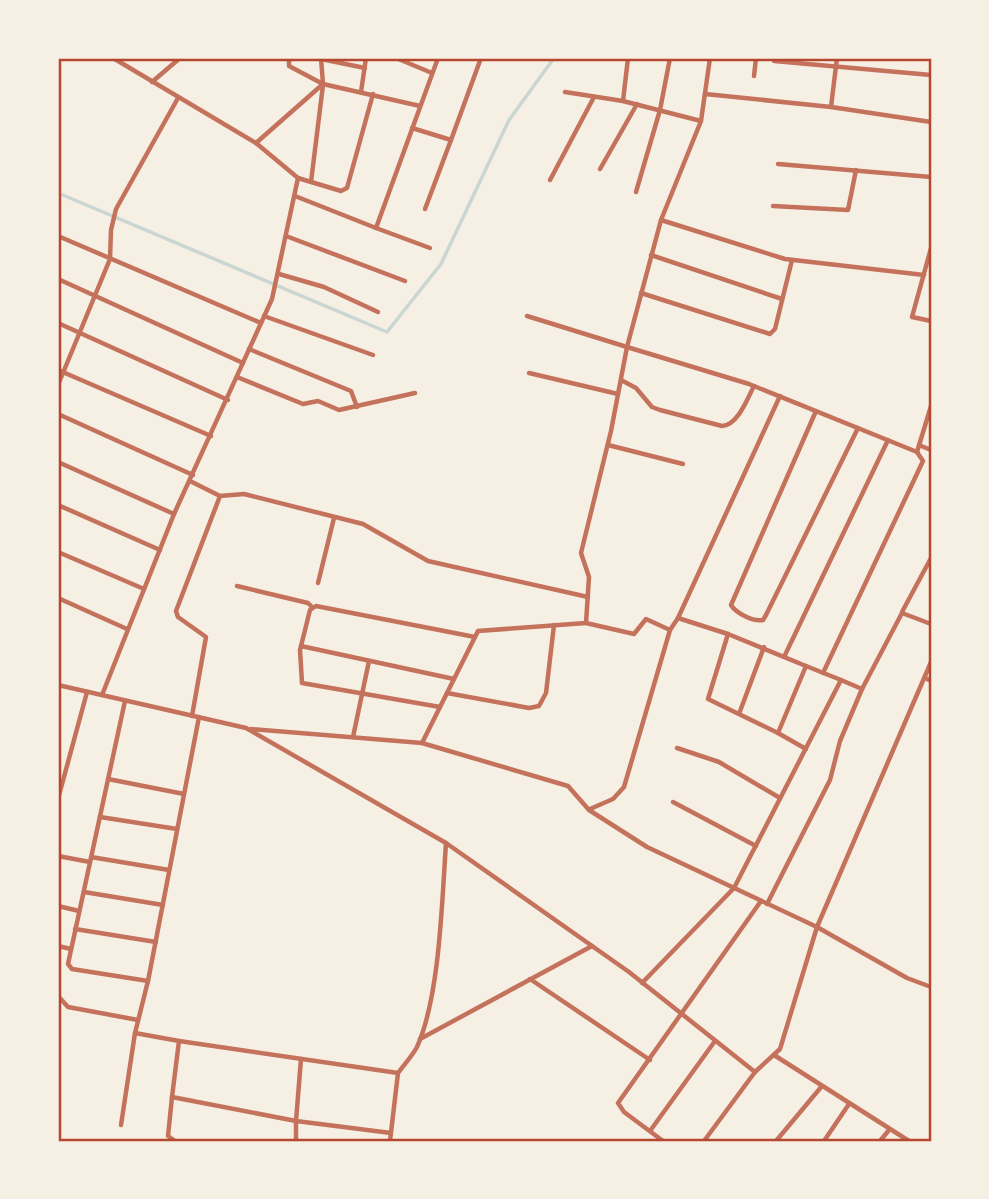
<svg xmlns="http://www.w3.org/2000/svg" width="989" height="1199" font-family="Cabin,sans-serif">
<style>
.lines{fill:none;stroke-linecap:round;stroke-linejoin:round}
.stream{stroke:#c9d6d2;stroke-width:3.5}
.minor{stroke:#c5725c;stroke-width:4.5}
.neatline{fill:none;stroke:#b5482f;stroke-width:2.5}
</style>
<rect width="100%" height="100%" fill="#f6efe4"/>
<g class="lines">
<path class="stream" d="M 58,193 L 387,332 L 441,264 L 509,120 L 554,58"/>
<g class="minor">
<path d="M 113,58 L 256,143 L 298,178 L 341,191 L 347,188 L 373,94"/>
<path d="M 289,58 L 289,66 L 323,84 L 420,106"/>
<path d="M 396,58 L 432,73"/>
<path d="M 710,58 L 701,121 L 661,220 L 627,347 L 749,384 L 917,452 L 931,406"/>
<path d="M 321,59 L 365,68"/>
<path d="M 774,61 L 931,75"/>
<path d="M 754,76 L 756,58"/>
<path d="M 152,82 L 180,58"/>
<path d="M 361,92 L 366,58"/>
<path d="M 565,92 L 623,101 L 701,121"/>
<path d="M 705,94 L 831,107 L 931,122"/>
<path d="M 623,101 L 628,58"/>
<path d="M 831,107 L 837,58"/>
<path d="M 412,128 L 451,140 L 481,58"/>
<path d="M 256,143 L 323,84 L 321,58"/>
<path d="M 778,164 L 931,177"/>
<path d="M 600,169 L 637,104"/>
<path d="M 550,180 L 594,97"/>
<path d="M 311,182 L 323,85"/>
<path d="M 636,192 L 660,110 L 670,58"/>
<path d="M 295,196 L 376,228 L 438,58"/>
<path d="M 773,206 L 848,210 L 856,170"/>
<path d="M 425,209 L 451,140"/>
<path d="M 661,220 L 785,259 L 924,275"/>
<path d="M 376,228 L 430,248"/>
<path d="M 58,236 L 261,323"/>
<path d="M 286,236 L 405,281"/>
<path d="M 931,248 L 912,317 L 931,321"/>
<path d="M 651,255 L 782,299"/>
<path d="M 279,274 L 324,287 L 378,312"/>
<path d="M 58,279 L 243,363"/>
<path d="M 641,293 L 770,334 L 775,329 L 792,260"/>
<path d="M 264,316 L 373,355"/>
<path d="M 58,323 L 228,400"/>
<path d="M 249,349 L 351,391 L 357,407"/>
<path d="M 58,370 L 211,436"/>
<path d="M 529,373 L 618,394"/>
<path d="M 237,377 L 303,404 L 318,401 L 339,410 L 415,393"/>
<path d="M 621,380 L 636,388 L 652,407 L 660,410 L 722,426 C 738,425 747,399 754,386"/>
<path d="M 58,385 L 110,259 L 111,230 L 116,209 L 178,98"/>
<path d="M 816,411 L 731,605 C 736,613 753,622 763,620 L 766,615 L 858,428"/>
<path d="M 58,414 L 193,475"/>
<path d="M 608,445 L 683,464"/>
<path d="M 919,445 L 931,450"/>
<path d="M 58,462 L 174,514"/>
<path d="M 190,481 L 220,496 L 176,611 L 178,617 L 206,637 L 192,716"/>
<path d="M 220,496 L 244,494 L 363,524 L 428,561 L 588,597"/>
<path d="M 58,505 L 160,550"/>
<path d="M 58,552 L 144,589"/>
<path d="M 318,583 L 334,518"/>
<path d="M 237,586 L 308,603 L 312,607"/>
<path d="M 58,598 L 127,629"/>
<path d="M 902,612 L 931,558"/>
<path d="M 678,618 L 780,396"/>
<path d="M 586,623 L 634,634 L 646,619 L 670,630 L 624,787 L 613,799 L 590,809"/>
<path d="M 670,630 L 678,618 L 728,634 L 708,699 L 778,733"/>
<path d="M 728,634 L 806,666"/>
<path d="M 301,646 L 454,679"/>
<path d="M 785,655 L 888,440"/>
<path d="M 823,673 L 923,461 L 917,452"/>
<path d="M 925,678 L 931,681"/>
<path d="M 58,685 L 246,728 L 446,843 L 629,972 L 755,1072"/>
<path d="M 447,693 L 529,708 L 539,706 L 546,693 L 554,625"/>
<path d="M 102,695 L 174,514 L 272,299 L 298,178"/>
<path d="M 125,701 L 68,964 L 72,969 L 148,981"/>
<path d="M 440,707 L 302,683 L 300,650 L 310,610 L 316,606 L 475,637"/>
<path d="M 739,714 L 764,647"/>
<path d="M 199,717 L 148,981 L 135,1033 L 179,1041 L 172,1097 L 296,1121 L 296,1141"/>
<path d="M 251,729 L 422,743 L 478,631 L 586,623 L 589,577 L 581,553 L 611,431 L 627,347 L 527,316"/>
<path d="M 353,737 L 369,661"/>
<path d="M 422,743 L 568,786 L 589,810 L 647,847 L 817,927 L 907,978 L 931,987"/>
<path d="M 677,748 L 719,762 L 780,798"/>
<path d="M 806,749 L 778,733 L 806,666 L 841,680"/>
<path d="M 108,779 L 184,794"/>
<path d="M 58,799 L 87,692"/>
<path d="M 673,802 L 756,846"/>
<path d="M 100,817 L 177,829"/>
<path d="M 58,856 L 90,862"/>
<path d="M 91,857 L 169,870"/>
<path d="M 84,892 L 163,905"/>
<path d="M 767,904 L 830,780 L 840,741 L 862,689"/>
<path d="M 58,906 L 79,911"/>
<path d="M 75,929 L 156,942"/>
<path d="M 58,946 L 71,949"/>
<path d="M 530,979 L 650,1060"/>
<path d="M 642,983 L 734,888 L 841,680 L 862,689 L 902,613 L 931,624"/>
<path d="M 58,996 L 68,1007 L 138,1020"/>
<path d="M 420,1039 L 592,946"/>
<path d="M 179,1041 L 398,1073 L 390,1141"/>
<path d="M 774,1055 L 909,1141"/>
<path d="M 301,1059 L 296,1121 L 391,1133"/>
<path d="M 398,1073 C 404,1065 412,1056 417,1047 C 440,996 442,899 446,843"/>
<path d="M 172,1097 L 168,1136 L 175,1141"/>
<path d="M 121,1125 L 135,1033"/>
<path d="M 650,1131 L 715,1041"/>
<path d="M 663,1141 L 624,1112 L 618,1103 L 761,901"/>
<path d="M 704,1141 L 755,1072 L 780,1049 L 817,927 L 931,662"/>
<path d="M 776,1141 L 822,1086"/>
<path d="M 824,1141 L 849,1104"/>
<path d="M 880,1141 L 889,1130"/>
</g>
</g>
<rect width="989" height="1199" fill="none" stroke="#f6efe4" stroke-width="119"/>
<rect x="60" y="60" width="870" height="1080" class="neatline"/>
</svg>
